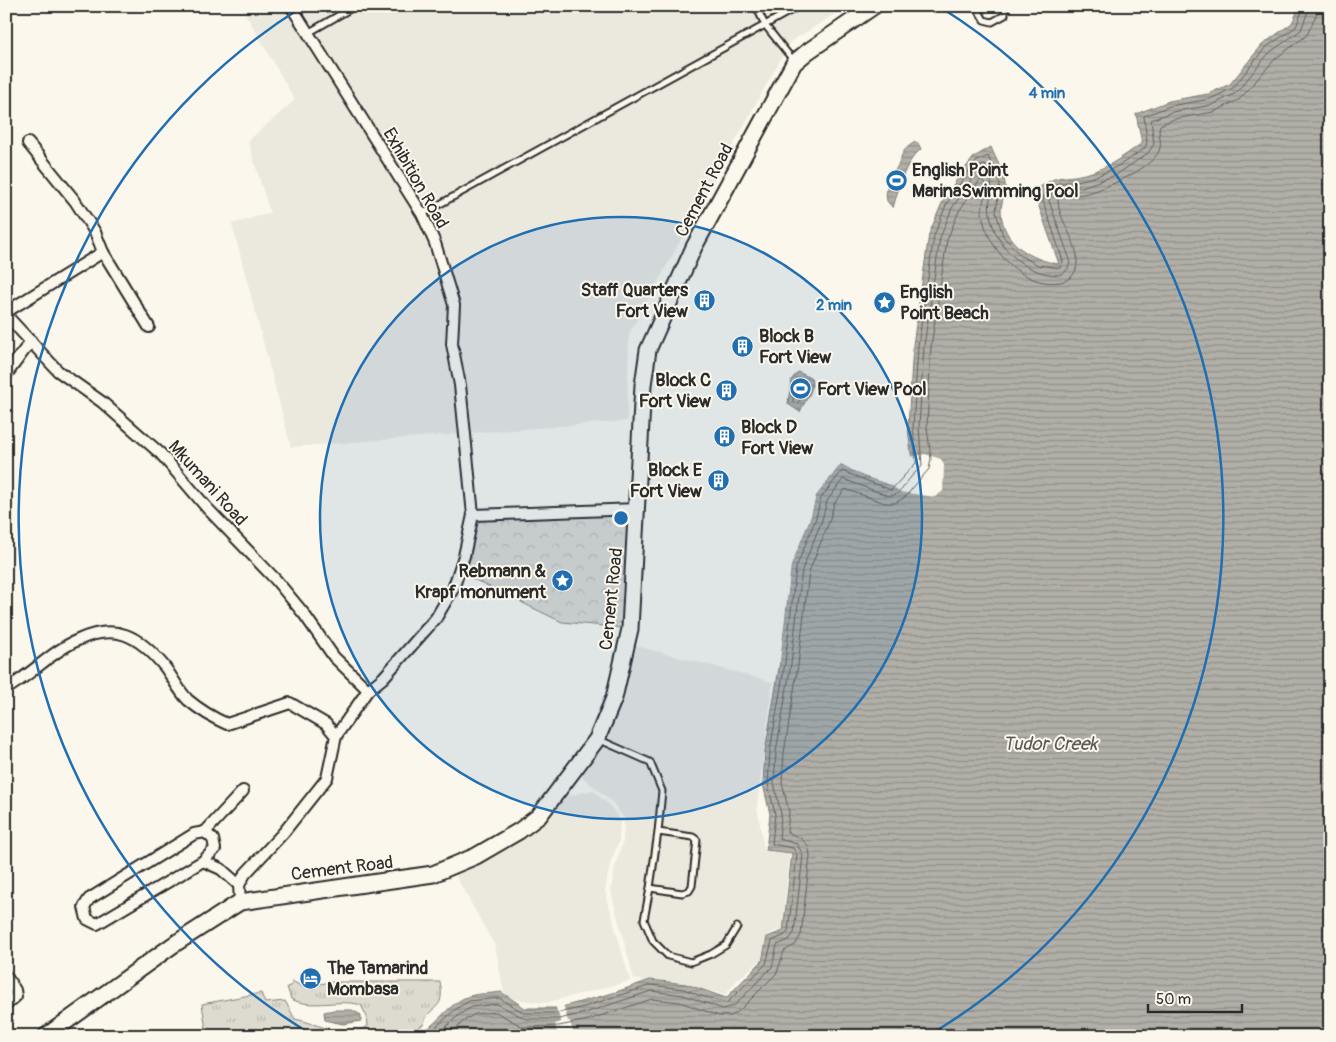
<svg xmlns="http://www.w3.org/2000/svg" width="1336" height="1042" font-family="Pangolin,sans-serif">
<style>
.built{fill:#ebe8de}
.grass{fill:url(#grass-tufts);stroke:#84827e}
.forest{fill:url(#forest-crowns);stroke:#84827e}
.water{fill:url(#water-rules);stroke:#7b7a75}
.pier{fill:#fbf7ec}
.lines{fill:none;stroke-linecap:round;stroke-linejoin:round}
.shore{stroke:#61605d;stroke-width:1}
.lane-casing{stroke:#2b2b2b;stroke-width:9}
.street-casing{stroke:#2b2b2b;stroke-width:14}
.secondary-casing{stroke:#2b2b2b;stroke-width:19}
.lane{stroke:#fbf7ec;stroke-width:5}
.street{stroke:#fbf7ec;stroke-width:10}
.secondary{stroke:#fbf7ec;stroke-width:15}
.ring{fill:none;stroke:#1f6fb2;stroke-width:2.5}
.labels{text-anchor:middle;stroke-width:4;stroke-linejoin:round;paint-order:stroke}
.poi-label{font-size:18px;font-weight:bold;fill:#2b2b2b;stroke:#fbf7ec;text-anchor:start}
.street-label{font-size:18px;fill:#2b2b2b;stroke:#fbf7ec}
.water-label{font-size:19px;font-style:italic;fill:#5a5956;stroke:#fbf7ec}
.centre{fill:#1f6fb2;stroke:#fbf7ec;stroke-width:2.5}
.ring-label{font-size:15px;text-anchor:middle;font-weight:bold;fill:#1f6fb2;stroke:#fbf7ec;stroke-width:4;stroke-linejoin:round;paint-order:stroke}
</style>
<defs>
<pattern id="grass-tufts" width="24" height="20" patternUnits="userSpaceOnUse" patternTransform="scale(1.25)"><rect width="24" height="20" fill="#dddad0"/><path d="M3 7l-1-3M5 7V3M7 7l1-3M15 17l-1-3M17 17v-4M19 17l1-3" fill="none" stroke="#bebbb3"/></pattern>
<pattern id="forest-crowns" width="20" height="18" patternUnits="userSpaceOnUse" patternTransform="scale(1.25)"><rect width="20" height="18" fill="#dddad0"/><path d="M2 6a3 3 0 1 1 6 0M12 15a3 3 0 1 1 6 0" fill="none" stroke="#bebbb3"/></pattern>
<pattern id="water-rules" width="6" height="5" patternUnits="userSpaceOnUse" patternTransform="scale(1.25)"><rect width="6" height="5" fill="#b1afa7"/><path d="M0 2.5h6" fill="none" stroke="#908f88"/></pattern>
</defs>
<rect width="100%" height="100%" fill="#fbf7ec"/>
<filter id="ink" filterUnits="userSpaceOnUse"><feTurbulence type="fractalNoise" baseFrequency=".02" numOctaves="2"/><feDisplacementMap in="SourceGraphic" scale="10" xChannelSelector="R" yChannelSelector="G"/><feConvolveMatrix kernelMatrix="1 2 1 2 8 2 1 2 1" color-interpolation-filters="sRGB"/></filter>
<g filter="url(#ink)">
<g class="built">
<path d="M 241,6 L 848,6 L 790,42 L 629,334 L 627,421 L 291,447 L 232,224 L 270,213 L 248,141 L 295,100 Z"/>
<path d="M 637,646 L 773,682 L 757,806 L 764,849 L 790,854 L 782,929 L 767,935 L 761,960 L 737,980 L 726,994 L 634,979 L 611,892 L 615,867 L 623,841 L 624,818 L 612,802 L 580,775 L 605,741 Z"/>
<path d="M 593,790 L 609,805 L 620,820 L 619,841 L 610,864 L 605,891 L 630,981 L 545,1003 L 505,998 L 495,946 L 453,871 L 484,859 L 529,836 L 548,819 L 567,796 Z"/>
</g>
<path class="grass" d="M 292,981 L 303,987 L 331,982 L 440,982 C 446,1013 429,1003 424,1024 L 404,1036 L 207,1036 L 202,1004 L 261,993 L 265,1003 L 285,1001 L 295,1019 C 317,1023 347,1041 368,1026 L 367,1017 L 361,1005 C 338,998 313,1010 291,999 L 287,987 L 292,985 Z"/>
<path class="forest" d="M 637,512 L 625,628 L 562,622 L 465,575 L 473,515 Z"/>
<g class="water">
<path d="M 1300,6 L 1330,6 L 1330,1036 L 414,1036 C 436,1029 447,1003 469,996 C 479,993 491,994 501,992 L 525,1008 L 558,1008 L 613,993 L 650,980 L 686,984 L 726,998 L 762,961 L 767,937 L 783,931 L 792,853 L 766,850 L 770,814 L 763,784 L 765,751 L 780,662 L 791,566 L 811,516 L 816,496 L 841,464 L 863,476 L 891,485 L 912,461 L 908,428 L 913,345 L 929,234 L 942,203 L 959,176 L 974,157 L 991,147 C 995,158 1004,172 1005,184 C 1006,192 1001,202 1001,211 C 1002,243 1031,260 1059,264 L 1037,201 L 1040,187 C 1059,174 1060,179 1080,175 C 1104,171 1123,157 1142,143 L 1136,114 L 1169,101 L 1208,94 L 1230,84 L 1262,45 L 1292,23 Z"/>
<path d="M 915,142 L 918,143 L 921,149 C 904,163 899,187 893,208 L 887,201 C 884,187 891,179 897,167 C 904,154 899,152 915,142 Z"/>
<path d="M 798,372 L 811,378 C 815,392 805,399 800,412 L 788,404 L 791,380 Z"/>
<path d="M 334,1010 L 352,1010 L 361,1015 L 361,1021 L 343,1024 L 325,1020 L 324,1012 Z"/>
</g>
<g class="pier">
<path d="M 925,454 L 941,459 L 944,465 L 943,491 L 935,497 L 900,492 L 891,485 L 863,476 L 841,464 L 816,496 L 811,516 L 791,566 L 780,662 L 777,662 L 789,566 L 809,515 L 814,494 L 841,461 L 864,474 L 890,482 L 899,469 L 909,460 L 909,457 Z"/>
<path d="M 563,1004 L 568,1021 L 570,1021 L 574,1036 L 558,1036 L 555,1024 L 561,1022 L 555,1005 Z"/>
</g>
<g class="lines">
<g class="shore">
<path d="M 800,379 L 807,381 C 809,389 802,399 796,404 L 793,402 C 793,394 793,383 800,379 Z"/>
<path d="M 426,1036 L 456,1009 L 469,1001 L 499,998 L 524,1013 L 558,1013 L 584,1007 L 651,985 L 684,989 L 698,995 L 727,1003 L 766,964 L 772,941 L 785,935 L 788,932 L 797,855 L 793,848 L 772,844 L 775,814 L 768,784 L 770,751 L 785,663 L 796,568 L 816,518 L 821,498 L 842,471 L 891,490 L 916,463 L 913,428 L 918,346 L 934,236 L 946,205 L 963,179 L 977,161 L 988,156 L 1000,184 L 996,212 L 1003,236 L 1021,256 L 1038,265 L 1060,268 L 1063,261 L 1043,201 L 1045,190 C 1060,179 1066,184 1082,180 C 1107,175 1125,162 1145,148 L 1147,142 L 1144,116 L 1170,106 L 1210,99 L 1233,88 L 1265,48 L 1296,27 L 1304,6"/>
<path d="M 436,1036 L 460,1014 L 472,1007 L 497,1004 L 526,1019 L 559,1019 L 585,1013 L 651,991 L 683,995 L 723,1009 L 734,1006 L 772,967 L 777,945 L 789,940 L 794,933 L 803,855 L 797,844 L 779,839 L 781,814 L 774,783 L 776,752 L 791,664 L 802,570 L 822,520 L 827,501 L 843,479 L 886,495 C 900,498 903,486 911,477 C 914,472 919,471 922,466 L 919,427 L 924,346 L 940,238 L 952,208 L 981,166 L 985,165 C 998,188 987,193 990,214 C 995,246 1023,273 1056,275 C 1065,275 1070,268 1070,260 L 1049,201 L 1051,194 L 1059,188 L 1082,187 L 1116,175 L 1148,153 L 1154,144 L 1151,120 L 1172,112 L 1212,105 L 1236,93 L 1269,53 L 1301,30 L 1310,6"/>
<path d="M 448,1036 L 465,1020 L 475,1014 L 496,1012 L 523,1027 L 559,1026 L 588,1020 L 652,999 L 680,1002 L 719,1016 L 731,1016 L 739,1011 L 777,973 L 784,951 L 795,945 L 801,935 L 810,856 C 809,839 799,838 787,832 L 789,812 L 782,783 L 784,753 L 798,665 L 809,572 L 829,522 L 834,504 L 845,489 L 885,503 L 895,503 L 905,497 L 929,469 L 931,459 L 927,427 L 931,347 L 947,240 L 959,211 L 980,180 L 983,180 C 989,190 981,202 982,213 C 986,248 1023,289 1061,282 C 1070,280 1077,273 1077,263 C 1079,241 1057,220 1058,198 C 1065,193 1075,196 1084,194 C 1103,190 1151,169 1159,151 C 1163,142 1157,133 1160,125 L 1174,119 L 1214,112 L 1240,99 L 1275,59 L 1307,35 L 1316,15 L 1318,6"/>
</g>
<defs>
<g id="lane">
<path d="M 976,6 L 984,20 L 992,22 L 1005,15 L 1005,6"/>
<path d="M 308,33 L 355,6"/>
<path d="M 793,60 L 765,25 L 799,6"/>
<path d="M 422,214 L 765,25 L 756,6"/>
<path d="M 600,740 L 650,762 L 662,791 L 658,832"/>
<path d="M 658,832 L 693,837 L 697,840 L 692,886 L 689,891 L 682,893 L 650,888 Z"/>
<path d="M 650,888 L 644,920 L 653,941 L 668,956 L 691,962 L 711,954 L 726,945 L 737,927"/>
</g>
<g id="street">
<path d="M 291,6 L 422,214 L 435,243 L 454,305 L 452,344 L 460,385 L 473,515"/>
<path d="M 28,143 L 75,201 L 95,232 L 103,252 L 149,327"/>
<path d="M 6,312 L 103,252"/>
<path d="M 6,315 L 58,371 L 102,402 L 161,454 L 207,508 L 276,580 L 304,614 L 334,657 L 368,690"/>
<path d="M 6,375 L 31,341"/>
<path d="M 6,689 C 31,675 52,651 78,640 C 116,623 138,635 164,666 C 172,676 178,690 188,700 C 200,710 213,718 227,724 L 290,703 L 326,724 L 336,736 L 327,778 L 284,832 L 245,874 L 239,885 L 240,902"/>
<path d="M 336,736 L 368,690 L 383,678 L 436,618 L 453,589 L 464,556 L 473,515 L 637,509"/>
<path d="M 205,832 L 243,791"/>
<path d="M 203,861 L 215,849 L 213,839 L 205,832 L 194,834 L 89,899 L 84,907 L 87,919 L 97,924 L 203,861 L 221,869 L 239,885"/>
<path d="M 6,976 L 15,990 L 16,996 L 6,1005"/>
</g>
<path id="secondary" d="M 46,1036 L 173,945 L 240,902 L 433,874 L 476,856 L 519,831 L 539,816 L 597,739 L 614,698 L 630,629 L 643,385 L 648,350 L 694,247 L 794,63 L 807,52 L 874,6"/>
</defs>
<use href="#lane" class="lane-casing"/>
<use href="#street" class="street-casing"/>
<use href="#secondary" class="secondary-casing"/>
<use href="#lane" class="lane"/>
<use href="#street" class="street"/>
<use href="#secondary" class="secondary"/>
</g>
</g>
<circle cx="621" cy="518" r="301" fill="#1f6fb2" fill-opacity=".12"/>
<g class="ring">
<circle cx="621" cy="518" r="301"/>
<path d="M311 1034A602 602 0 0 1 302 7M940 7A602 602 0 0 1 931 1034"/>
</g>
<defs>
<symbol id="stadium-disc" viewBox="-11 -11 22 22"><circle r="9.5" fill="#1f6fb2" stroke="#fbf7ec"/><path d="M0-5a6.5 5 0 1 0 0 10a6.5 5 0 1 0 0-10ZM-3.5-1.8h7v3.6h-7Z" fill="#fff"/></symbol>
<symbol id="building-disc" viewBox="-11 -11 22 22"><circle r="9.5" fill="#1f6fb2" stroke="#fbf7ec"/><path d="M-4-6H4V6H1V3H-1V6H-4ZM-2.5-4.3h1.7v1.8h-1.7ZM.8-4.3h1.7v1.8H.8ZM-2.5-1h1.7V.8h-1.7ZM.8-1h1.7V.8H.8Z" fill="#fff"/></symbol>
<symbol id="sight-disc" viewBox="-11 -11 22 22"><circle r="9.5" fill="#1f6fb2" stroke="#fbf7ec"/><path d="M0-6L1.8-2.2L6-1.7L2.9 1.2L3.7 5.4L0 3.3L-3.7 5.4L-2.9 1.2L-6-1.7L-1.8-2.2Z" fill="#fff"/></symbol>
<symbol id="hotel-disc" viewBox="-11 -11 22 22"><circle r="9.5" fill="#1f6fb2" stroke="#fbf7ec"/><path d="M-6-4.5h1.5V1H6V5H4.5V3h-9V5H-6ZM-4 0a1.8 1.8 0 1 1 3.6 0ZM.5 0V-2.5h3Q6-2.5 6 0Z" fill="#fff"/></symbol>
</defs>
<g fill-rule="evenodd">
<use href="#stadium-disc" x="884" y="168" width="25" height="25"/>
<use href="#building-disc" x="692" y="288" width="25" height="25"/>
<use href="#sight-disc" x="872" y="290" width="25" height="25"/>
<use href="#building-disc" x="730" y="334" width="25" height="25"/>
<use href="#stadium-disc" x="788" y="376" width="25" height="25"/>
<use href="#building-disc" x="714" y="378" width="25" height="25"/>
<use href="#building-disc" x="712" y="424" width="25" height="25"/>
<use href="#building-disc" x="706" y="468" width="25" height="25"/>
<use href="#sight-disc" x="550" y="568" width="25" height="25"/>
<use href="#hotel-disc" x="298" y="966" width="25" height="25"/>
</g>
<g class="labels">
<g class="poi-label">
<text x="912" y="176">English Point<tspan x="912" dy="21">MarinaSwimming Pool</tspan></text>
<text x="688" y="296" text-anchor="end">Staff Quarters<tspan x="688" dy="21">Fort View</tspan></text>
<text x="900" y="298">English<tspan x="900" dy="21">Point Beach</tspan></text>
<text x="759" y="342">Block B<tspan x="759" dy="21">Fort View</tspan></text>
<text x="711" y="386" text-anchor="end">Block C<tspan x="711" dy="21">Fort View</tspan></text>
<text x="817" y="395">Fort View Pool</text>
<text x="741" y="433">Block D<tspan x="741" dy="21">Fort View</tspan></text>
<text x="702" y="476" text-anchor="end">Block E<tspan x="702" dy="21">Fort View</tspan></text>
<text x="546" y="577" text-anchor="end">Rebmann &amp;<tspan x="546" dy="21">Krapf monument</tspan></text>
<text x="327" y="974">The Tamarind<tspan x="327" dy="21">Mombasa</tspan></text>
</g>
<g class="street-label">
<text transform="translate(416 178) rotate(60)" y="6">Exhibition Road</text>
<text transform="translate(704 190) rotate(-62)" y="6">Cement Road</text>
<text transform="translate(208 483) rotate(48)" y="6">Mkumani Road</text>
<text transform="translate(611 599) rotate(-84)" y="6">Cement Road</text>
<text transform="translate(342 868) rotate(-7)" y="6">Cement Road</text>
</g>
<g class="water-label">
<text x="1050" y="750">Tudor Creek</text>
</g>
</g>
<circle cx="621" cy="518" r="8" class="centre"/>
<g class="ring-label">
<text x="1047" y="98">4 min</text>
<text x="834" y="310">2 min</text>
</g>
<rect width="1336" height="1042" fill="none" stroke="#fbf7ec" stroke-width="25"/>
<rect x="12" y="12" width="1311" height="1017" fill="none" stroke="#2b2b2b" stroke-width="2" filter="url(#ink)"/>
<path d="M1148 1004v8h94v-8" fill="none" stroke="#2b2b2b" stroke-width="2.5"/>
<text x="1156" y="1004" font-size="15" fill="#2b2b2b" stroke="#fbf7ec" stroke-width="4" paint-order="stroke">50 m</text>
</svg>
